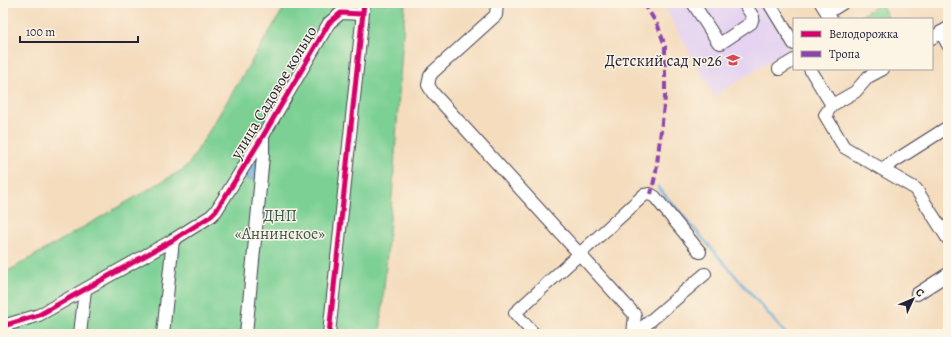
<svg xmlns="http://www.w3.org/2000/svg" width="951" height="337" font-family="Alegreya,serif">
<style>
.built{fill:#e5d3f1}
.green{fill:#7bd094;stroke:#4e7968}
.water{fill:#66acdd;stroke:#44678c}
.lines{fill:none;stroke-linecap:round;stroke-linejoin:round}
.stream{stroke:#66acdd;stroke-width:2.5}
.minor-casing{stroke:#423e4e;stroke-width:14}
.minor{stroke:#fff;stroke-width:12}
.quiet{stroke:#8e44ad;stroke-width:4;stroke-dasharray:8 4;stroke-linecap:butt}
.cycleway-casing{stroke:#fcf5e5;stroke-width:8}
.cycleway{stroke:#d6006c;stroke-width:5}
.labels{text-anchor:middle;stroke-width:3;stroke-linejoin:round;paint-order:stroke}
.poi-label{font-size:16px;fill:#22223b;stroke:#fcf5e5;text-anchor:end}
.street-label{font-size:16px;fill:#22223b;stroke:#fcf5e5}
.park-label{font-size:16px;fill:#3d5656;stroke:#fcf5e5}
</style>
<rect width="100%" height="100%" fill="#fcf5e5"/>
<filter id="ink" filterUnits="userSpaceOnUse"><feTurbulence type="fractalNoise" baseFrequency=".025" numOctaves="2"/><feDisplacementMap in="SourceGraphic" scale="8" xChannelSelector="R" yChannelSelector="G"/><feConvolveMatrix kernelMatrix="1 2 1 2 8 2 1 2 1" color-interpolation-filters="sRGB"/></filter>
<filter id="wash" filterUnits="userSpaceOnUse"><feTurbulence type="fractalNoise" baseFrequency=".012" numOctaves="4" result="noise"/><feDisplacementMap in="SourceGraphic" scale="16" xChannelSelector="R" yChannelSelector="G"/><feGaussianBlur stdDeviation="0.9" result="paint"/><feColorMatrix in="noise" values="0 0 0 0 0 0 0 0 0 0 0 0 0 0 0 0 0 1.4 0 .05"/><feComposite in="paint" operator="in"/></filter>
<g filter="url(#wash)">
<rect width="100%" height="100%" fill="#f4dcbd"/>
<path class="built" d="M 662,3 L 761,3 L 789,49 L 714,96 Z"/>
<g class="green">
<path d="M 287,3 L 405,3 L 393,184 L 380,334 L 3,334 L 3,274 L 182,170 L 189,164 Z"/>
<path d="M 881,4 L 889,19 L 862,19 L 860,16 Z"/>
</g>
<path class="water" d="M 255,157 L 258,157 L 256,178 L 255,180 L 246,179 L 245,176 Z"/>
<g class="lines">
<path class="stream" d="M 658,187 L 786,334"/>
</g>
</g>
<g filter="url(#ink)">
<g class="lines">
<defs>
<g id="minor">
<path d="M 497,3 L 496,15 L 433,72 L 430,76 L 428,85 L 433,93 L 635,315 L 633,334"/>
<path d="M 693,3 L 718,42 L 721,43 L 751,23 L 753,17 L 744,3"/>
<path d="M 769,3 L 794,44"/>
<path d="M 821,3 L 831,19"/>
<path d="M 827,13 L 843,3"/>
<path d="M 941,32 L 948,45"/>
<path d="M 932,38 L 948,28"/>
<path d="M 779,69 L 794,60"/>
<path d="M 810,69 L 832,105 L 855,92 L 868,77 L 883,69"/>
<path d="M 832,105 L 825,115 L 844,147 L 916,189 L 948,239"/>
<path d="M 882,169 L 948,127"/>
<path d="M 917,294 L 948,274"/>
<path d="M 3,326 L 39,315 L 173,240 L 211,216 L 216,211 L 263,136 L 329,23 L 341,13 L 362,14"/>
<path d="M 80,334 L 85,290"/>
<path d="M 163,334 L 173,240"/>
<path d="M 246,334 L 263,156 L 263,136"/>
<path d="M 329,334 L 364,3"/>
<path d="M 534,334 L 515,313 L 644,195 L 650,194 L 655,197 L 700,252"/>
<path d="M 635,334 L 705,274"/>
</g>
</defs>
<use href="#minor" class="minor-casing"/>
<use href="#minor" class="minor"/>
<path class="quiet" d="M 644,3 L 658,26 L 665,46 L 665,97 L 656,172 L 651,194"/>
<defs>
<g id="cycleway">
<path d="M 3,326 L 39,315 L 173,240 L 211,216 L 216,211 L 263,136 L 329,23 L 341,13 L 362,14"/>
<path d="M 329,334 L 364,3"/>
</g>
</defs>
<use href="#cycleway" class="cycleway-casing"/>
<use href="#cycleway" class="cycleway"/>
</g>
</g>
<defs>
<symbol id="school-bare" viewBox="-9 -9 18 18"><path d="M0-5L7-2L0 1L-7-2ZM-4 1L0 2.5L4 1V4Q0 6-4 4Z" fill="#d1495b" stroke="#fcf5e5" stroke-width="2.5" paint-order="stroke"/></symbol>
</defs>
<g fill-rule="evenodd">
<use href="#school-bare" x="723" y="50" width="20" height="20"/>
</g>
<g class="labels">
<g class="poi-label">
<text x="722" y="66">Детский сад №26</text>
</g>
<g class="street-label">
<text transform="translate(273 92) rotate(-59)" y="6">улица Садовое кольцо</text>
</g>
<g class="park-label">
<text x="280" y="221">ДНП<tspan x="280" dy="18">«Аннинское»</tspan></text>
</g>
</g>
<rect width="951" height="337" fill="none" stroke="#fcf5e5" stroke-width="16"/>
<rect x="793" y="18" width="140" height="52" fill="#fcf5e5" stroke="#a5a1a1"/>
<rect x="801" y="31" width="20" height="6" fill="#d6006c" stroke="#a5a1a1"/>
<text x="829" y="38" font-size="12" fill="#22223b">Велодорожка</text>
<rect x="801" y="51" width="20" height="6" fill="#8e44ad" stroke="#a5a1a1"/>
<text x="829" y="58" font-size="12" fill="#22223b">Тропа</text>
<g transform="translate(913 299) rotate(46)" stroke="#fcf5e5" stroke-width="3" paint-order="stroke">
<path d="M0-3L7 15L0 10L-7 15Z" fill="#22223b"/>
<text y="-6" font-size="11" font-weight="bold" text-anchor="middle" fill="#22223b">С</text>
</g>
<path d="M20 36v6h118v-6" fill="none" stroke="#22223b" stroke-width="2"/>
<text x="26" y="36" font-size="12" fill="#22223b" stroke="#fcf5e5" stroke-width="3" paint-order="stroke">100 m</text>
</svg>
